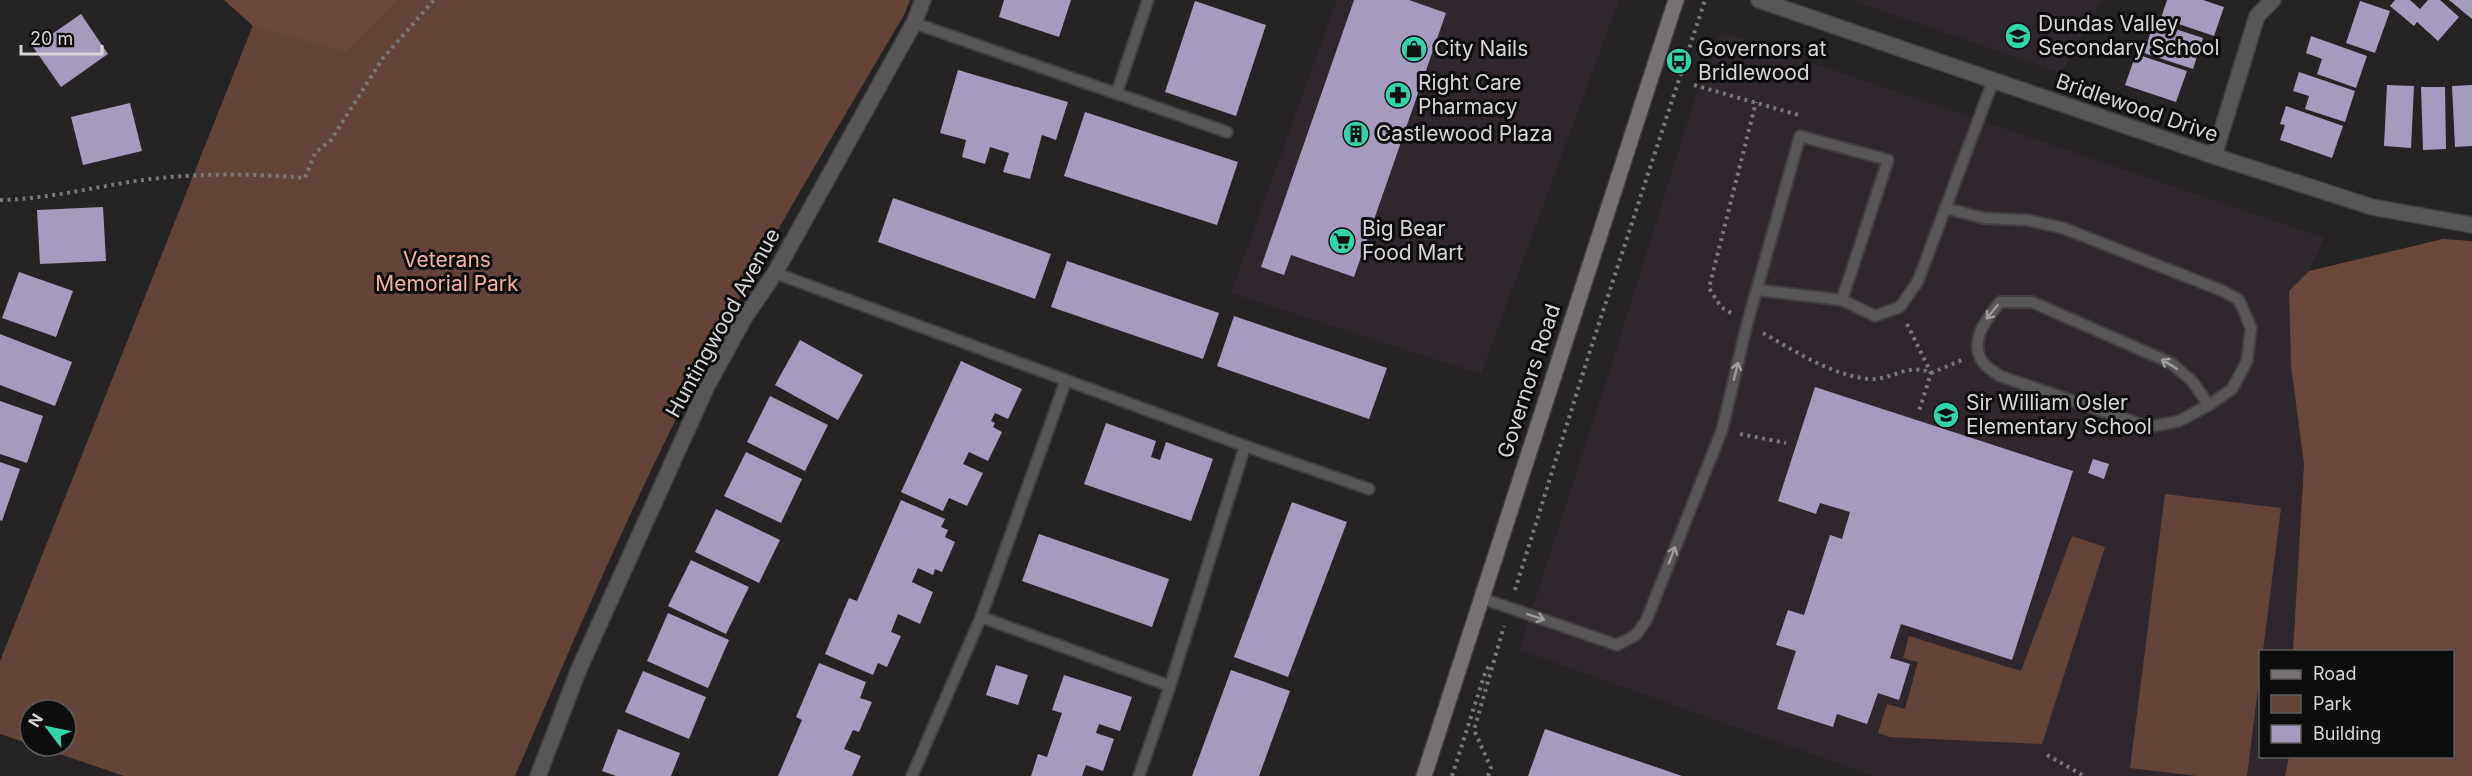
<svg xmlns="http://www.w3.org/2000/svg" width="2472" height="776" font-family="Inter,sans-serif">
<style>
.built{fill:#30272e}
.green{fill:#644439}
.forest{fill:#6c473b}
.building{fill:#a79abf}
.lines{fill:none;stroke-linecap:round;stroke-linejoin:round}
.lane-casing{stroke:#423f41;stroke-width:14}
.street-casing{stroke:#423f41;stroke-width:18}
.secondary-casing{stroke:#423f41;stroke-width:18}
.path{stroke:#7a7779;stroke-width:4;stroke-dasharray:3 4.5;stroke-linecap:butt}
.lane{stroke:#595657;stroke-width:10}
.street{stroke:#595657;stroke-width:15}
.secondary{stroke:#767273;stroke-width:15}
.oneway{stroke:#9e9c9d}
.labels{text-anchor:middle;stroke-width:6;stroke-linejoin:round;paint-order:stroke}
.poi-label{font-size:21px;fill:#d7d5d7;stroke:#0e0d0e;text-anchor:start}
.street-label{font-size:21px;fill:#d7d5d7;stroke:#0e0d0e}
.park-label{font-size:21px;fill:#f5b39d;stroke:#0e0d0e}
</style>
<rect width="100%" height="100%" fill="#262325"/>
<g class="built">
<path d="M 1337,0 L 1619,0 L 1481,374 L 1231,293 Z"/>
<path d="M 1851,0 L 2101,0 L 2061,73 Z"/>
<path d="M 1722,32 L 2324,238 L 2309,271 L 2289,291 L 2291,366 L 2304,464 L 2293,651 L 2260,652 L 2260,756 L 2289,757 L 2285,776 L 1874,776 L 1519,650 L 1612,363 L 1710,51 Z"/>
</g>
<g class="green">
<path d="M 263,0 L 910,0 L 904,15 C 824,151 741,287 671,429 C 615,543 565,660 515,776 L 124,776 L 36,746 L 66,746 L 66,710 L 30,710 L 30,744 L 0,734 L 0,661 Z"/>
<path d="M 2165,494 L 2281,508 L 2263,651 L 2260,652 L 2260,673 L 2247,776 L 2197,776 L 2130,768 Z"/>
<path d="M 2072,536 L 2105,547 L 2042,744 L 1890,737 L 1878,733 L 1887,704 L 1905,709 L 1918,662 L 1903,658 L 1909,636 L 2021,671 Z"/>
</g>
<g class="forest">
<path d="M 224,0 L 398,0 L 346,52 L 253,26 Z"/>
<path d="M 2443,239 L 2472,241 L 2472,776 L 2285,776 L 2289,757 L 2452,756 L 2452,652 L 2293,651 L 2304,464 L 2291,366 L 2289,291 L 2309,271 Z"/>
</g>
<g class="building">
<path d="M 1004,0 L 1071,0 L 1059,37 L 999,17 Z"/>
<path d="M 1354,0 L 1409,0 L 1446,13 L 1354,277 L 1291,255 L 1284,275 L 1261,267 Z"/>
<path d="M 2167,0 L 2203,0 L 2224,7 L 2214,36 L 2161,18 Z"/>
<path d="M 2395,0 L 2410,0 L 2420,9 L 2428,0 L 2440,0 L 2459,17 L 2438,41 L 2417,22 L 2414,26 L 2390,6 Z"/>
<path d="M 2449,0 L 2472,0 L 2472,19 Z"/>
<path d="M 1195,1 L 1266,25 L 1236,116 L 1165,92 Z"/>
<path d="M 2360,1 L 2390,11 L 2375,53 L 2346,43 Z"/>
<path d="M 81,14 L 108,54 L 61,87 L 33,47 Z"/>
<path d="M 2154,22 L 2203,38 L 2193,69 L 2144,53 Z"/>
<path d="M 2311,36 L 2367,56 L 2356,88 L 2317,74 L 2322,59 L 2306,53 Z"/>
<path d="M 2136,54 L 2187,71 L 2176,102 L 2125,85 Z"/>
<path d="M 958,70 L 1068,102 L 1056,140 L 1042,135 L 1030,179 L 1003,172 L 1009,153 L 990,147 L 985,164 L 962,157 L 966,140 L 940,133 Z"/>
<path d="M 2299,72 L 2355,91 L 2345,122 L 2305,109 L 2309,96 L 2293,91 Z"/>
<path d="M 2387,85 L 2414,86 L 2411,148 L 2384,146 Z"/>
<path d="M 2472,85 L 2472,146 L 2455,147 L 2452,86 Z"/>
<path d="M 2421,87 L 2445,87 L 2446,149 L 2423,150 Z"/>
<path d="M 130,103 L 142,151 L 83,165 L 71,117 Z"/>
<path d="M 2286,106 L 2343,126 L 2332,158 L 2280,140 L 2285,125 L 2280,124 Z"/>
<path d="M 1085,112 L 1238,162 L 1217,225 L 1064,176 Z"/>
<path d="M 893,198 L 1051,254 L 1035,299 L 878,242 Z"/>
<path d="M 103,207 L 106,261 L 40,264 L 37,210 Z"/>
<path d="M 1067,261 L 1219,313 L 1203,359 L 1051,307 Z"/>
<path d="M 19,272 L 73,291 L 56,337 L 2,318 Z"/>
<path d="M 1234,316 L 1387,368 L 1369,419 L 1217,366 Z"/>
<path d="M 0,334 L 72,362 L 55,406 L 0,385 Z"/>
<path d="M 800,340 L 863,375 L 838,420 L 775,385 Z"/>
<path d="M 961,361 L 1022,389 L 1008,419 L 995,413 L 991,421 L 995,423 L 993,427 L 1002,432 L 988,461 L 969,452 L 963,464 L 983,473 L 967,506 L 949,498 L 943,511 L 901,492 Z"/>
<path d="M 1815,387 L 2073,471 L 2012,660 L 1901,624 L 1890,658 L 1910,664 L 1899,700 L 1878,693 L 1867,724 L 1837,714 L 1833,727 L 1777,709 L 1796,651 L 1776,645 L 1788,610 L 1804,615 L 1830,535 L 1842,539 L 1850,512 L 1820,503 L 1816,514 L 1778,501 Z"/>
<path d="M 770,396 L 828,425 L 805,471 L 747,442 Z"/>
<path d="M 0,401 L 43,416 L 27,463 L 0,454 Z"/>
<path d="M 1106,423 L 1156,441 L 1151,457 L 1160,460 L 1166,442 L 1213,459 L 1191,521 L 1084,484 Z"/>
<path d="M 746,452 L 802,479 L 781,523 L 724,496 Z"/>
<path d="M 2093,459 L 2109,464 L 2104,479 L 2088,473 Z"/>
<path d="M 0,462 L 20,469 L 2,521 L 0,520 Z"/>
<path d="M 901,500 L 945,519 L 941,527 L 948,530 L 945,537 L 955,542 L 942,572 L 935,569 L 933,575 L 918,568 L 912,582 L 933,592 L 920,624 L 898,614 L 891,632 L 901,636 L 887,667 L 878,663 L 873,675 L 825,654 L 849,598 L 857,601 Z"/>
<path d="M 1292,502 L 1347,522 L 1288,677 L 1234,657 Z"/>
<path d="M 716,509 L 780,540 L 759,583 L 695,552 Z"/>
<path d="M 1039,534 L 1169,579 L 1152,627 L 1022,581 Z"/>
<path d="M 691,560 L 749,587 L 726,634 L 668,606 Z"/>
<path d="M 668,613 L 729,640 L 708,688 L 647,661 Z"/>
<path d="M 819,663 L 866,682 L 860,698 L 872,702 L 859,732 L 853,730 L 844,749 L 861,756 L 852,776 L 778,776 L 802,720 L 796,717 Z"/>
<path d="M 996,665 L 1028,675 L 1018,705 L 986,695 Z"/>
<path d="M 1231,670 L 1290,691 L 1259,776 L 1192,776 Z"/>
<path d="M 643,671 L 706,697 L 689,739 L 625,712 Z"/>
<path d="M 1064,675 L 1132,697 L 1120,731 L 1099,724 L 1096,733 L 1114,739 L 1103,771 L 1086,765 L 1082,776 L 1031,776 L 1038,754 L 1047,757 L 1062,713 L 1052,710 Z"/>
<path d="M 618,729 L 680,753 L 671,776 L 616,776 L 602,771 Z"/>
<path d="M 1545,729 L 1682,776 L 1528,776 Z"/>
</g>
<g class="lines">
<defs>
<g id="lane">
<path d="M 914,23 L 1227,132"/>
<path d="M 1117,92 L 1148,0"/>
<path d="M 1945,208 L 1983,218 L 2027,220 L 2063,228 L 2223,291 L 2239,300 L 2251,328 L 2247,361 L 2232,389 L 2209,405 L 2179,421 L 2149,427 L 2000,376 C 1995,372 1985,367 1982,361 C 1969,339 1987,319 2000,302 L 2032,302 L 2171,363 L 2192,381 L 2209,405"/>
<path d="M 775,273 L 1245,446 L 1369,489"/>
<path d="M 1758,290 L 1842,300 L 1875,316 L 1900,307 L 1918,281 L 1993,81"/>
<path d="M 1481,598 L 1617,645 L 1636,635 L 1646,621 L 1722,430 L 1747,324 L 1800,136 L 1888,160 L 1842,300"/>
<path d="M 981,617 L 1170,686"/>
<path d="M 912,776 L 981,617 L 1066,380"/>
<path d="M 1139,776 L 1170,686 L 1245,446"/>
</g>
<g id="street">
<path d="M 1759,0 L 2214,156 L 2372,207 L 2472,225"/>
<path d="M 2214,156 L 2257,16 L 2273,0"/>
<path d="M 538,776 L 579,669 L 707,386 L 745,317 L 775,273 L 914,23 L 923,0"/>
</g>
<path id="secondary" d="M 1424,776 L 1676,0"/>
</defs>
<use href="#lane" class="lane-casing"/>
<use href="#street" class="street-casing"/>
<use href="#secondary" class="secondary-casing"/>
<g class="path">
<path d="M 1694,85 L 1802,116"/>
<path d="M 0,200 C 46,199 90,188 136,181 C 191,173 249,173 305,178 L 315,153 L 331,140 L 383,58 L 434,0"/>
<path d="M 1731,313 L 1721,307 L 1709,288 L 1756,102"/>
<path d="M 1907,324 L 1931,373 L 1919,411"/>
<path d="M 1763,333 C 1797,352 1829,374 1868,379 C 1891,381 1908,362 1931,373 L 1962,360"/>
<path d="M 1740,434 L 1786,443"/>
<path d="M 1515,590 L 1589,354 L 1705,0"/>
<path d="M 2047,755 L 2084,776"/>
<path d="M 1452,776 L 1486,670 L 1491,664"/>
<path d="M 1488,776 L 1491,768 L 1474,730 L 1504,626"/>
</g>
<use href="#lane" class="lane"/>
<use href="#street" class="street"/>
<use href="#secondary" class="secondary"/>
</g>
<defs><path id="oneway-shaft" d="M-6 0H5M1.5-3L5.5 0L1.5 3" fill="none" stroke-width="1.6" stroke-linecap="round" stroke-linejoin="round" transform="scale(1.5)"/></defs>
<g class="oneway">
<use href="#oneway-shaft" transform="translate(1992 312) rotate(129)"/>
<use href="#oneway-shaft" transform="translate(2169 364) rotate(-149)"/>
<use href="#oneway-shaft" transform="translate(1736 371) rotate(-76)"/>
<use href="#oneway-shaft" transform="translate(1672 555) rotate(-69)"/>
<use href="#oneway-shaft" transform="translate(1536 617) rotate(19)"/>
</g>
<defs>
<symbol id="school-disc" viewBox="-11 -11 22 22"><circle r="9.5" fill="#32d4a9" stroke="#0e0d0e"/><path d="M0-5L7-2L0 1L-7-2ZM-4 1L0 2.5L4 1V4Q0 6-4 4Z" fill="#111"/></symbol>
<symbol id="shop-disc" viewBox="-11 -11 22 22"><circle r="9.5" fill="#32d4a9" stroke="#0e0d0e"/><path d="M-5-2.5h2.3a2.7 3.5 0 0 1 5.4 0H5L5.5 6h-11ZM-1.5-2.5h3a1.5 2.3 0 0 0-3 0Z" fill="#111"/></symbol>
<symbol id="bus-disc" viewBox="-11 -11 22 22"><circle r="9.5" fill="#32d4a9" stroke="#0e0d0e"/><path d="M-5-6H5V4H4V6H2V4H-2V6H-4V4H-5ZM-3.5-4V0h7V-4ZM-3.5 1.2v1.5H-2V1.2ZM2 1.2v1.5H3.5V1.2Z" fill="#111"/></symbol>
<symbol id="pharmacy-disc" viewBox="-11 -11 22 22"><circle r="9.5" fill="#32d4a9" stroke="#0e0d0e"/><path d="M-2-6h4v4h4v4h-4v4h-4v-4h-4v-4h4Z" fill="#111"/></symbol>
<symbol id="building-disc" viewBox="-11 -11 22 22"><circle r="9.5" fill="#32d4a9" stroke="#0e0d0e"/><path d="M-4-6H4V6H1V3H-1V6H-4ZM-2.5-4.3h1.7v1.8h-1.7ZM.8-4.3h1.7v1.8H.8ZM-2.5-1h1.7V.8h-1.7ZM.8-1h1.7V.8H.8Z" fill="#111"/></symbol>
<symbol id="supermarket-disc" viewBox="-11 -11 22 22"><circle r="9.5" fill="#32d4a9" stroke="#0e0d0e"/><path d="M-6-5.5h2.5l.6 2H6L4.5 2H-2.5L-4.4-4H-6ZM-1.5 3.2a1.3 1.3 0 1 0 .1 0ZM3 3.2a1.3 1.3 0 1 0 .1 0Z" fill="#111"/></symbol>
</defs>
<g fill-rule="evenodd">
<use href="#school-disc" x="2003" y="21" width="30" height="30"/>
<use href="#shop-disc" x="1399" y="34" width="30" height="30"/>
<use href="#bus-disc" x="1664" y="46" width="30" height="30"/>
<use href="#pharmacy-disc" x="1383" y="80" width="30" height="30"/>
<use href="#building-disc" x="1341" y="119" width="30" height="30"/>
<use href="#supermarket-disc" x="1327" y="226" width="30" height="30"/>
<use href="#school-disc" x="1931" y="400" width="30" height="30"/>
</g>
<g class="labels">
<g class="poi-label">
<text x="2038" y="31">Dundas Valley<tspan x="2038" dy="24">Secondary School</tspan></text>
<text x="1434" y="56">City Nails</text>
<text x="1698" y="56">Governors at<tspan x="1698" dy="24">Bridlewood</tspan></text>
<text x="1418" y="90">Right Care<tspan x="1418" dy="24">Pharmacy</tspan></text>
<text x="1376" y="141">Castlewood Plaza</text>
<text x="1362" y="236">Big Bear<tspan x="1362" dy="24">Food Mart</tspan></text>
<text x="1966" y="410">Sir William Osler<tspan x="1966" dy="24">Elementary School</tspan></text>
</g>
<g class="street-label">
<text transform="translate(2137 108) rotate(19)" y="7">Bridlewood Drive</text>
<text transform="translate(723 323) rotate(-61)" y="7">Huntingwood Avenue</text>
<text transform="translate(1529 381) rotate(-72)" y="7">Governors Road</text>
</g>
<g class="park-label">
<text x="447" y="267">Veterans<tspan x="447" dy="24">Memorial Park</tspan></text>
</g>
</g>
<rect x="2259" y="650" width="195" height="108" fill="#0e0d0e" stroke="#5e5d5e" stroke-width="1.5"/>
<rect x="2271" y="670" width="30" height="9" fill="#767273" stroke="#5e5d5e" stroke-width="1.5"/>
<text x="2313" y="680" font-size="18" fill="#d7d5d7">Road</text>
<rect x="2271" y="695" width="30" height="18" fill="#644439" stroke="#5e5d5e" stroke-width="1.5"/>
<text x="2313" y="710" font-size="18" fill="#d7d5d7">Park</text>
<rect x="2271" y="725" width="30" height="18" fill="#a79abf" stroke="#5e5d5e" stroke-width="1.5"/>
<text x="2313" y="740" font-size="18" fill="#d7d5d7">Building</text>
<g transform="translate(48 728) rotate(302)"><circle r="28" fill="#0e0d0e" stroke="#5e5d5e" stroke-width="1.5"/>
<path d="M0-4.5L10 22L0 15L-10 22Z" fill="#32d4a9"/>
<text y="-9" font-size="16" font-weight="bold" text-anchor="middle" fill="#d7d5d7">N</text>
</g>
<path d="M21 45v9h81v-9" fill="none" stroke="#d7d5d7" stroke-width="3"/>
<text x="30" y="45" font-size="18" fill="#d7d5d7" stroke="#0e0d0e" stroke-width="4.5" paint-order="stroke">20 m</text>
</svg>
